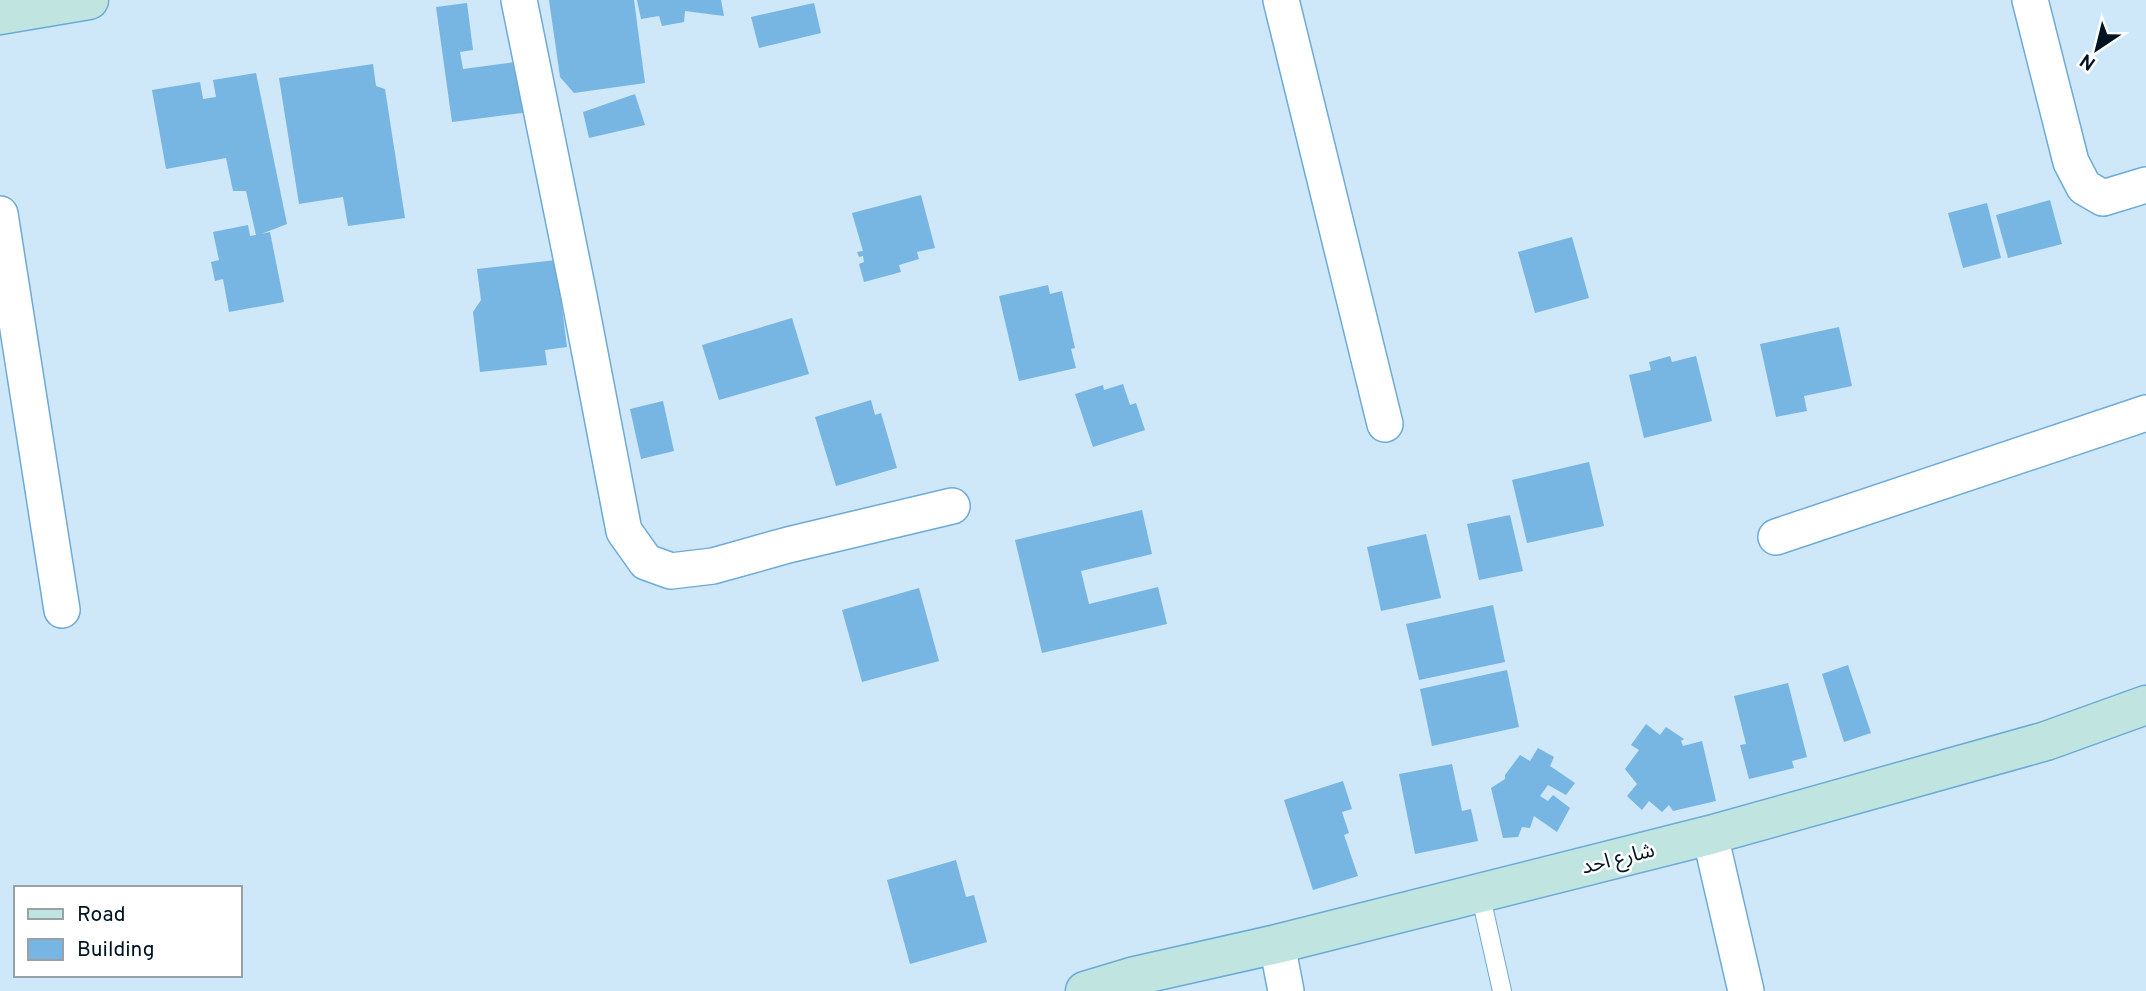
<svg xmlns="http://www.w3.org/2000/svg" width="2146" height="991" font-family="Overpass,'Noto Sans Arabic',sans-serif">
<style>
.building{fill:#77b5e2}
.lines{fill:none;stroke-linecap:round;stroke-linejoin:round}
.lane-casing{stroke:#6dabd7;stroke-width:20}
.street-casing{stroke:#6dabd7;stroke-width:38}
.secondary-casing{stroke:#6dabd7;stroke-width:41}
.lane{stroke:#fff;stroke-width:18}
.street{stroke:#fff;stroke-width:35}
.secondary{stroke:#c0e4df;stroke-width:38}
.labels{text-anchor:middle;stroke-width:5;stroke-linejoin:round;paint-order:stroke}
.street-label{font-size:21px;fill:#001323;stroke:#fff}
</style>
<rect width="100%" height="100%" fill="#cee7f9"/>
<g class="building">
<path d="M 549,0 L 634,0 L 645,83 L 574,93 L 560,77 Z"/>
<path d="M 637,0 L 721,0 L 724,16 L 685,11 L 684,22 L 662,26 L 659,16 L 641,19 Z"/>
<path d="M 467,3 L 473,50 L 460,52 L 463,69 L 522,61 L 530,112 L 452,122 L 436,7 Z"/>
<path d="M 814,3 L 821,33 L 759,48 L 751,17 Z"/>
<path d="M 373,64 L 376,86 L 385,89 L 405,218 L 348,226 L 343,197 L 299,204 L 279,78 Z"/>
<path d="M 256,73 L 287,224 L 261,234 L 270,232 L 284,302 L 229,312 L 223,279 L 215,281 L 211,262 L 219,260 L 213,232 L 248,225 L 250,236 L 256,235 L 246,191 L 233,191 L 226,158 L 166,169 L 152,90 L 200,82 L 203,99 L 216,97 L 213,80 Z"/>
<path d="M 635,94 L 645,125 L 589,138 L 583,112 Z"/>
<path d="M 921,195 L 935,248 L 917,252 L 919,259 L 899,265 L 901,272 L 864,282 L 859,264 L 864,262 L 863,256 L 859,257 L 857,252 L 863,251 L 852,213 Z"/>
<path d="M 2050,200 L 2062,244 L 2008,258 L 1996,215 Z"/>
<path d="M 1987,203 L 2001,258 L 1963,268 L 1948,213 Z"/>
<path d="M 1572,237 L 1589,298 L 1535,313 L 1518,252 Z"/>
<path d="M 556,260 L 567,347 L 545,350 L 547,365 L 480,372 L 473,312 L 481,300 L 477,269 Z"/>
<path d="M 1048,285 L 1050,294 L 1062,291 L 1075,348 L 1071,349 L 1076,368 L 1019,381 L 999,296 Z"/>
<path d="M 792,318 L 809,374 L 719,400 L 702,345 Z"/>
<path d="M 1839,327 L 1852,386 L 1804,396 L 1807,411 L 1776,417 L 1760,344 Z"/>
<path d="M 1670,356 L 1672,362 L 1696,356 L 1712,421 L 1644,438 L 1629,375 L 1651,370 L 1649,362 Z"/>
<path d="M 1123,384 L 1130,405 L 1136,403 L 1145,430 L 1093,447 L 1075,394 L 1103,385 L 1104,390 Z"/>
<path d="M 871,400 L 875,415 L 881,413 L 897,468 L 836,486 L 815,417 Z"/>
<path d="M 663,401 L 674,451 L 641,459 L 630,409 Z"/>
<path d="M 1589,462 L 1604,526 L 1527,543 L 1512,480 Z"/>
<path d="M 1142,510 L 1152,554 L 1081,571 L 1089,604 L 1158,587 L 1167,624 L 1042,653 L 1015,540 Z"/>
<path d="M 1510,515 L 1523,571 L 1479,580 L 1467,524 Z"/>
<path d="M 1426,534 L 1441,598 L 1381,611 L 1367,547 Z"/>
<path d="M 919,588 L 939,661 L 862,682 L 842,610 Z"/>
<path d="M 1493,605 L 1505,662 L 1419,680 L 1406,624 Z"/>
<path d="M 1848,665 L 1871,733 L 1844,742 L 1822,674 Z"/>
<path d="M 1507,670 L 1519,727 L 1432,746 L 1420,689 Z"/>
<path d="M 1788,683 L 1807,757 L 1792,761 L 1794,768 L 1749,779 L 1740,745 L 1746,744 L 1734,696 Z"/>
<path d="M 1646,724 L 1660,735 L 1666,727 L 1684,739 L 1681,741 L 1683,746 L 1702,741 L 1716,801 L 1673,811 L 1669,805 L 1662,812 L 1649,801 L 1642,810 L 1627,796 L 1637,784 L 1625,769 L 1639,750 L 1631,745 Z"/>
<path d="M 1538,748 L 1554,757 L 1550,766 L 1575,783 L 1566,795 L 1548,785 L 1540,796 L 1548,801 L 1553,795 L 1570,808 L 1557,832 L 1534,816 L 1530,828 L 1522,827 L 1518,837 L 1503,838 L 1491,788 L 1505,779 L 1505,775 L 1520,755 L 1530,761 Z"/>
<path d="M 1452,764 L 1462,811 L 1471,809 L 1478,841 L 1415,854 L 1399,774 Z"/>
<path d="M 1343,781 L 1352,809 L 1342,812 L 1349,833 L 1344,835 L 1358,876 L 1313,890 L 1284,800 Z"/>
<path d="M 956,860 L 966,897 L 974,895 L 987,942 L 910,964 L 887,880 Z"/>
</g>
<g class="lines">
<defs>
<path id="lane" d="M 1480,893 L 1502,991"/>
<g id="street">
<path d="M 519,0 L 579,296 L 624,531 L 646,562 L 671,571 L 713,566 L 788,545 L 952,506"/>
<path d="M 1281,0 L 1385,424"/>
<path d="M 2030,0 L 2071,162 L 2084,187 L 2103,198 L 2146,185"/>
<path d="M 0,214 L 62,610"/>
<path d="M 1776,537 L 2146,413"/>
<path d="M 1710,835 L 1746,991"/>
<path d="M 1277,944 L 1286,991"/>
</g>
<g id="secondary">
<path d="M 0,15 L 89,0"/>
<path d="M 1085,991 L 1135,976 L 1277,944 L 1710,835 L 2046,741 L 2146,705"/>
</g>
</defs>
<use href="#lane" class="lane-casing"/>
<use href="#street" class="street-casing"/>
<use href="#secondary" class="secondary-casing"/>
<use href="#lane" class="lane"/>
<use href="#street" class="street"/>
<use href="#secondary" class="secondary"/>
</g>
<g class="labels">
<g class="street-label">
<text transform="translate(1618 858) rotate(-14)" y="7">شارع احد</text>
</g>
</g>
<rect x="14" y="886" width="228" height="91" fill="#ffffff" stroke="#99a1a7" stroke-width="2"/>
<rect x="28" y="909" width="35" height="10" fill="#c0e4df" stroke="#99a1a7" stroke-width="2"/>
<text x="77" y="921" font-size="21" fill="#001323">Road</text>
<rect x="28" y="939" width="35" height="21" fill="#77b5e2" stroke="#99a1a7" stroke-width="2"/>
<text x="77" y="956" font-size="21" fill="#001323">Building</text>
<g transform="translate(2097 49) rotate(215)" stroke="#ffffff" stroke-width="5" paint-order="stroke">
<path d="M0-5L12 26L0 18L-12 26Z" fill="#001323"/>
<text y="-10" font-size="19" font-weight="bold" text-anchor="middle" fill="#001323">N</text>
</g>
</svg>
